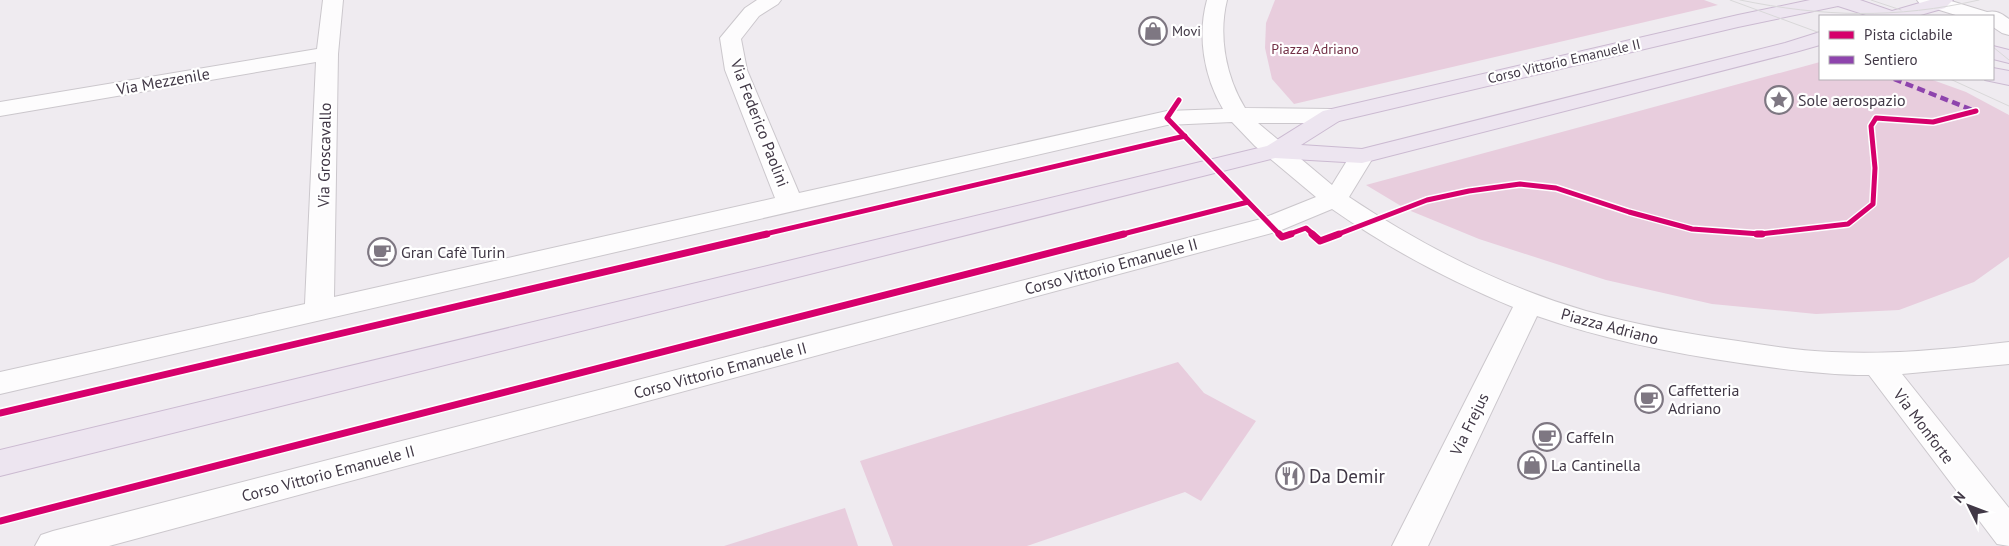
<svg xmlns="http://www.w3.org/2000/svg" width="2009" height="546" font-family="'PT Sans',sans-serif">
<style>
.green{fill:#e8cddd}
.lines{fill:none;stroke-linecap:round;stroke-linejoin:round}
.minor-casing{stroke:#cbc7cc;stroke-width:2}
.major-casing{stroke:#cbbad1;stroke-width:2}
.minor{fill:#fdfcfd;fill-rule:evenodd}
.major{fill:#ede5f0;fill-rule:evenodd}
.tram{stroke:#d9d8d9;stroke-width:1}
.quiet{stroke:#8e44ad;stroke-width:4.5;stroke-dasharray:8 4.5;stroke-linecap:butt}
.cycleway-far1-casing{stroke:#fff;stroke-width:8}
.cycleway-casing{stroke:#fff;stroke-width:10}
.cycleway-far1{stroke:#d6006c;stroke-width:5}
.cycleway{stroke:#d6006c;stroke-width:7}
.labels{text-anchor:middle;stroke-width:4.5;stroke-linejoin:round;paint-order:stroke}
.far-poi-label{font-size:14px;fill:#413846;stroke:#fff;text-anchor:start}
.far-park-label{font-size:14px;fill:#723046;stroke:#fff}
.far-street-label{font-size:14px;fill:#413846;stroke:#fff}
.street-label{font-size:16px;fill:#413846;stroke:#fff}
.poi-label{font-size:16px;fill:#413846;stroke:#fff;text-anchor:start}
.near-poi-label{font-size:19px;fill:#413846;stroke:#fff;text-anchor:start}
</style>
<rect width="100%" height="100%" fill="#efebf0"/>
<g class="green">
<path d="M 1275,0 L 1704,0 L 1718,5 L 1294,104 L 1272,79 L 1265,48 L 1266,23 Z"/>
<path d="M 1820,62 L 1820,79 L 1930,79 L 1966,92 L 2009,115 L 2009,257 L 1974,282 L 1899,310 L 1816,314 L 1712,304 L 1606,280 L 1479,239 L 1406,209 L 1366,185 Z"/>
<path d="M 1178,362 L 1204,393 L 1256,421 L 1201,501 L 1185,492 L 1027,546 L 893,546 L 860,461 Z"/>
<path d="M 845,508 L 858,546 L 724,546 Z"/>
</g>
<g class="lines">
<defs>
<g id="minor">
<path d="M 323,0 L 343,0 L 338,54 L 334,297 L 775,198 L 725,70 L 720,38 L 745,8 L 757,0 L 781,0 L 778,4 L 759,16 L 741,39 L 747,70 L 799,193 L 1167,111 L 1223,109 C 1204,77 1197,36 1207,0 L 1227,0 C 1218,36 1226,77 1245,108 L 1331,109 L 1339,111 L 1343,116 L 1339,121 L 1331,123 L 1258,123 L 1332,185 L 1353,151 L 1362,149 L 1371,151 L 1374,156 L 1349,197 C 1421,245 1503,287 1586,311 C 1636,325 1687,334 1738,341 C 1770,346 1800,351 1832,352 C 1891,355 1950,349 2009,342 L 2009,364 L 1902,374 L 2009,508 L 2009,546 L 1997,544 L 1869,375 C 1825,375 1783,369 1740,363 C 1671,353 1603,339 1537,316 L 1428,546 L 1392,546 L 1513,307 C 1450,281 1388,248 1332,209 L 1279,231 L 109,546 L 35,546 L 41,535 L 53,531 L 1261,219 L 1316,197 L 1255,146 L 1232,122 L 1167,125 L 0,394 L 0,372 L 305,304 L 316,62 L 0,116 L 0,102 L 317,49 Z"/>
<path d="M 1917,0 L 1948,0 L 1987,12 C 1996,10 2001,13 2009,19 L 2009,35 L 2002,33 L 1993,27 L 1993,16 L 1959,16 L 1920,4 Z"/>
</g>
<g id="major">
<path d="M 1810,0 L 1860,0 L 1892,11 L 1930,0 L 1953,0 L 1945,8 L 1917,16 L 1869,16 L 1838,6 L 1738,27 L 1339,121 L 1301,145 L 1362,149 L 1785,43 L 1820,32 L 1820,45 L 1799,51 L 1362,163 L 1275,158 L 0,476 L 0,450 L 1267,146 L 1323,111 L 1738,15 Z"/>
<path d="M 1993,46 L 2009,50 L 2009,63 L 1993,59 Z"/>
<path d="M 1993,68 L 2009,71 L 2009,85 L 1985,80 L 1993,79 Z"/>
</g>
</defs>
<use href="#minor" class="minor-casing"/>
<use href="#major" class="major-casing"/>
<use href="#minor" class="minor"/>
<use href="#major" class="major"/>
<g class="tram">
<path d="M 1730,0 L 1820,33"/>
<path d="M 1740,0 C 1823,17 1896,19 1979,0"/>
<path d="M 1871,0 L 1901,10"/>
<path d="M 1993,47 L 2009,60"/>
<path d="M 1950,79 L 2009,106"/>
</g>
<path class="quiet" d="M 1894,79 L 1975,111"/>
<defs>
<g id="cycleway-far1">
<path d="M 1179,100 L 1167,118 L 1280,235"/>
<path d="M 761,235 L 1185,136"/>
<path d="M 1119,235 L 1248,202"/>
<path d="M 1287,235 L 1306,228 L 1314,235"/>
<path d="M 1336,235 L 1427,200 L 1469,191 L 1520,184 L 1556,188 L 1629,212 L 1692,229 L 1760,234 L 1848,224 L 1873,204 L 1875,168 L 1871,126 L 1876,118 L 1933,122 L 1976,111"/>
</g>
<g id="cycleway">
<path d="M 1279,234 L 1282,237 L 1291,234"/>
<path d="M 1312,234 L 1320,241 L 1339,234"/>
<path d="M 1757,234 L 1762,234"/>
<path d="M 0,413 L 767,234"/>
<path d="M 0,521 L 1124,234"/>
</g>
</defs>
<use href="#cycleway-far1" class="cycleway-far1-casing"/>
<use href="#cycleway" class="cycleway-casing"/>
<use href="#cycleway-far1" class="cycleway-far1"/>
<use href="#cycleway" class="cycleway"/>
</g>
<defs>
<symbol id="shop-ring" viewBox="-11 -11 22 22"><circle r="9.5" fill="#fff" stroke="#7e7782" stroke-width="1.5"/><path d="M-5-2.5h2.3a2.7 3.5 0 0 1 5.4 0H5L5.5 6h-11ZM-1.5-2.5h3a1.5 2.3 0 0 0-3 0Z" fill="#7e7782"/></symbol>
<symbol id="sight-ring" viewBox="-11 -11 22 22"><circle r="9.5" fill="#fff" stroke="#7e7782" stroke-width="1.5"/><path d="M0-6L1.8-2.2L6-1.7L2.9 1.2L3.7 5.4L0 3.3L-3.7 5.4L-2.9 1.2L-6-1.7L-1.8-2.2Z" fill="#7e7782"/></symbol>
<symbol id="cafe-ring" viewBox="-11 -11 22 22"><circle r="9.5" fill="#fff" stroke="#7e7782" stroke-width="1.5"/><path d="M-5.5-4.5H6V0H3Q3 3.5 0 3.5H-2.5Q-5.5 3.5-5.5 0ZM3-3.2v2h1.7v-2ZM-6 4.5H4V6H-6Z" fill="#7e7782"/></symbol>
<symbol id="restaurant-ring" viewBox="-11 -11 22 22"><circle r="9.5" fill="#fff" stroke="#7e7782" stroke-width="1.5"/><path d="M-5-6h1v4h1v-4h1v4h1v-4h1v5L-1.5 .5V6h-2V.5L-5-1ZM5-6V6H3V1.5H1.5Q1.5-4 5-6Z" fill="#7e7782"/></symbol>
</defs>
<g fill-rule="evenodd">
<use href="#shop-ring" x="1137" y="15" width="32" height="32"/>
<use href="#sight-ring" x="1763" y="84" width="32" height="32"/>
<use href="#cafe-ring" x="366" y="236" width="32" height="32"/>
<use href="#cafe-ring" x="1633" y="383" width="32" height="32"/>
<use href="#cafe-ring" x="1531" y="421" width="32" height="32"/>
<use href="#shop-ring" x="1516" y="449" width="32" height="32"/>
<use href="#restaurant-ring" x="1274" y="460" width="32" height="32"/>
</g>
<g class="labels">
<g class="far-poi-label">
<text x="1172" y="36">Movi</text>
</g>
<g class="far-park-label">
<text x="1315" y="54">Piazza Adriano</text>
</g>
<g class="far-street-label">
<text transform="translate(1564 61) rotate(-13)" y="5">Corso Vittorio Emanuele II</text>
</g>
<g class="street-label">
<text transform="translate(163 81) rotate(-10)" y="6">Via Mezzenile</text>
<text transform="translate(760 123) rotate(69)" y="6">Via Federico Paolini</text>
<text transform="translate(324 155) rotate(-89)" y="6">Via Groscavallo</text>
<text transform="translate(1111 266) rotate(-15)" y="6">Corso Vittorio Emanuele II</text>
<text transform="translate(1610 326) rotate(15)" y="6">Piazza Adriano</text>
<text transform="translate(720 370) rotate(-15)" y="6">Corso Vittorio Emanuele II</text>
<text transform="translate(1469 424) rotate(-64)" y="6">Via Frejus</text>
<text transform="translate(1924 426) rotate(53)" y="6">Via Monforte</text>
<text transform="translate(328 473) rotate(-15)" y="6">Corso Vittorio Emanuele II</text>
</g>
<g class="poi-label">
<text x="1798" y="106">Sole aerospazio</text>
<text x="401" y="258">Gran Cafè Turin</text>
<text x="1668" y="396">Caffetteria<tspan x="1668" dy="18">Adriano</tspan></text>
<text x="1566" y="443">CaffeIn</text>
<text x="1551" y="471">La Cantinella</text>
</g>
<g class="near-poi-label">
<text x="1309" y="483">Da Demir</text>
</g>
</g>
<rect x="1819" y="15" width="175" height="65" fill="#ffffff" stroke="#b3afb5"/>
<rect x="1829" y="31" width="25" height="8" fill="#d6006c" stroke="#b3afb5"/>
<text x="1864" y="40" font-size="15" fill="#413846">Pista ciclabile</text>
<rect x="1829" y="56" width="25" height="8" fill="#8e44ad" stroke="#b3afb5"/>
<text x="1864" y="65" font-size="15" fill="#413846">Sentiero</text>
<g transform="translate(1969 506) rotate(312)" stroke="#ffffff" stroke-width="4" paint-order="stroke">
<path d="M0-4L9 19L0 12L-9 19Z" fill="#413846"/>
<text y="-8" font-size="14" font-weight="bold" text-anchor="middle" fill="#413846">N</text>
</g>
</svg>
